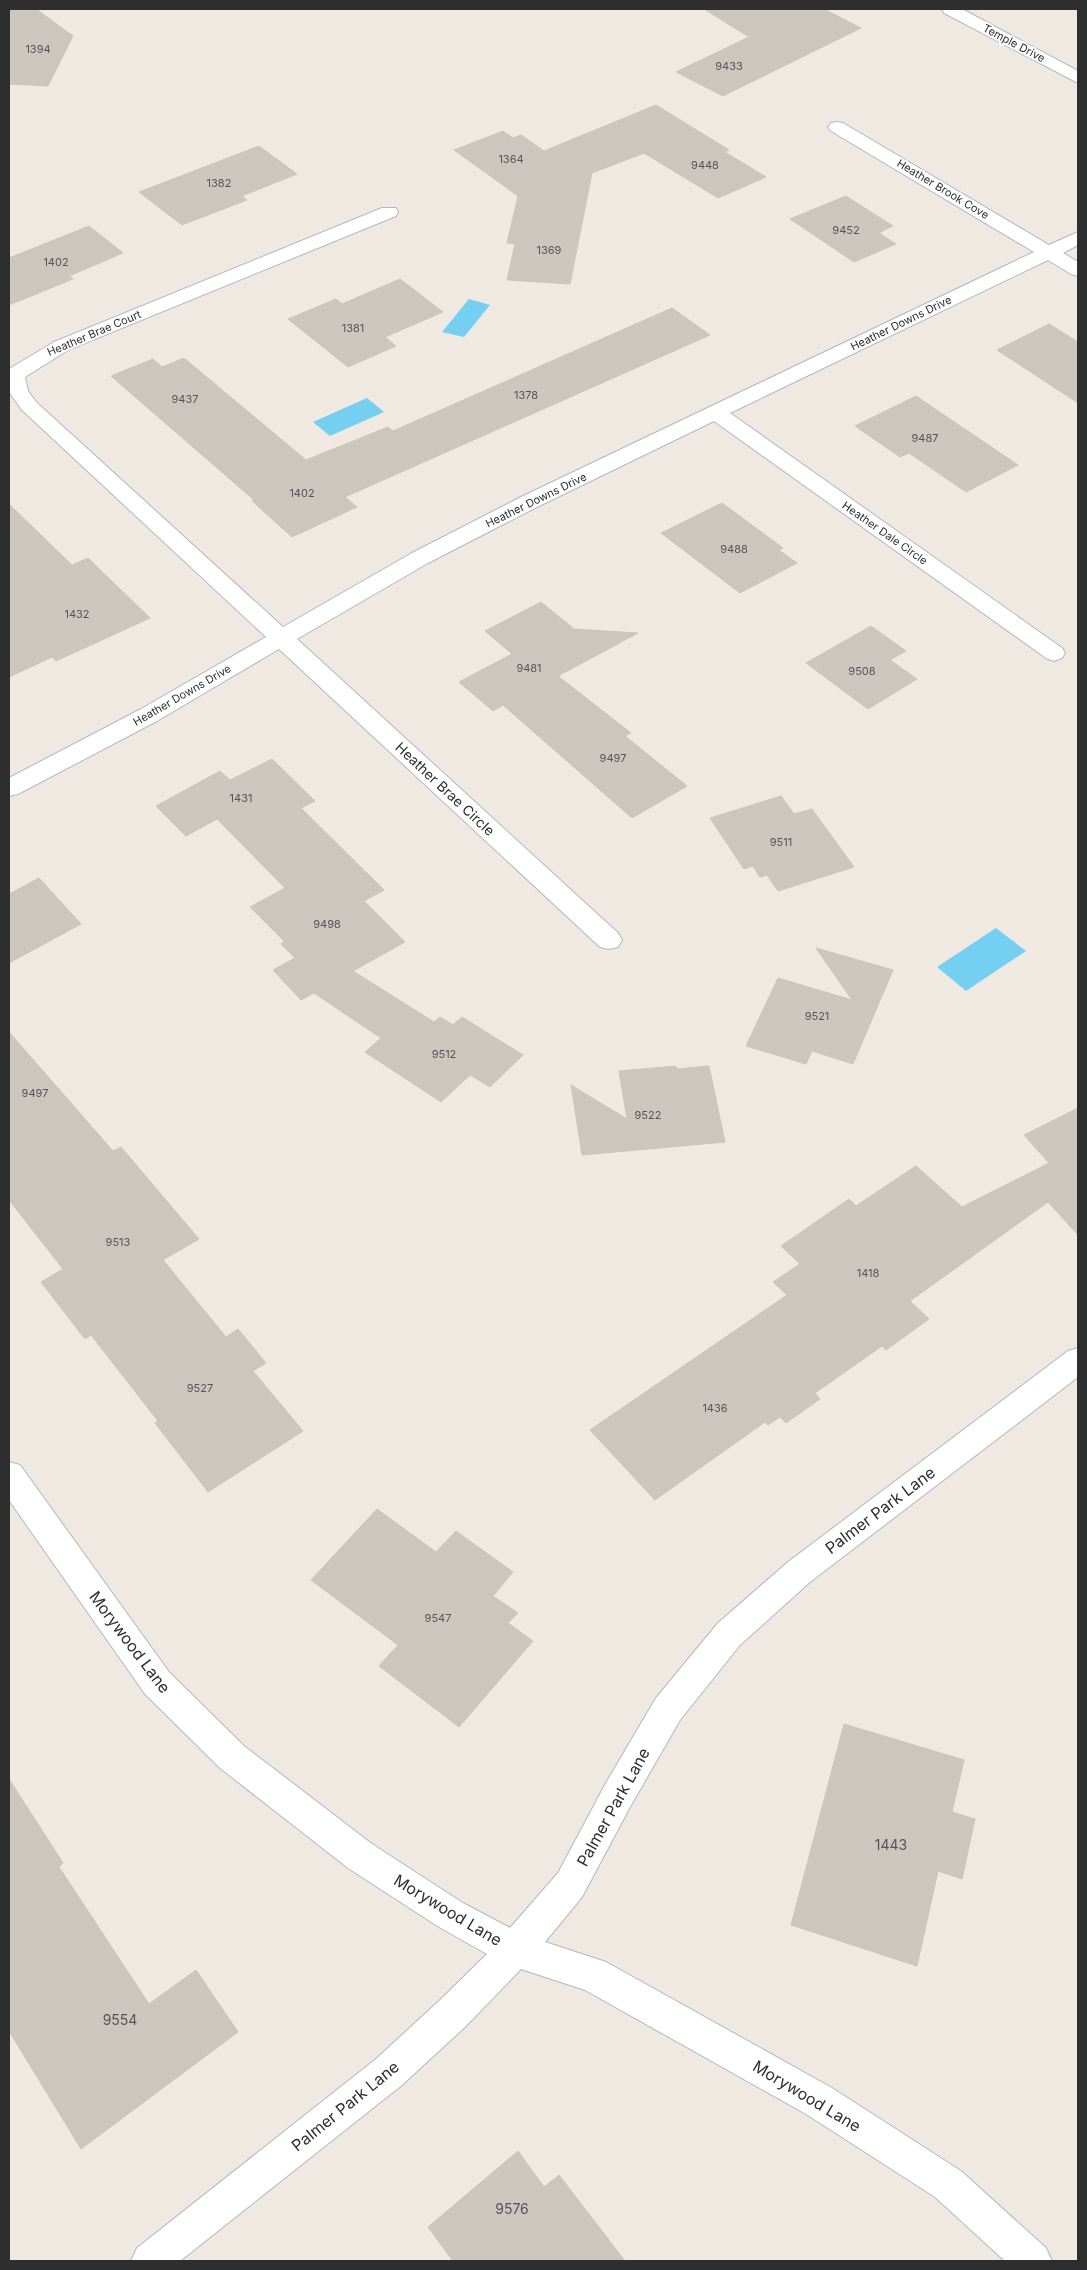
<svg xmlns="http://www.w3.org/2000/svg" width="1087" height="2270" font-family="Inter,sans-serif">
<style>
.water{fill:#75cff0}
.building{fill:#cbc7bf;stroke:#cbc5ba}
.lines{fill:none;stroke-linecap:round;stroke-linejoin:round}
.street-casing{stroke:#b4b7c1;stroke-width:2}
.secondary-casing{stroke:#b4b7c1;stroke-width:2}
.street{fill:#fff;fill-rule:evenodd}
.secondary{fill:#fff;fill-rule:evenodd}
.labels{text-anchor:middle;stroke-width:4;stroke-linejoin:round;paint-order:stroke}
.far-street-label{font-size:11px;fill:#2e2e2e;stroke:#fff}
.number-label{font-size:11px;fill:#555452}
.street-label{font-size:14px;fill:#2e2e2e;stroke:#fff}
.near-number-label{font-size:14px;fill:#555452}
.near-street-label{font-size:16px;fill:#2e2e2e;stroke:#fff}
</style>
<rect width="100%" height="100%" fill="#efe9e1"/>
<g class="water">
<path d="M 469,299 L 490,305 L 464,337 L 442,332 Z"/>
<path d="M 367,398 L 384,412 L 330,436 L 313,422 Z"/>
<path d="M 996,928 L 1026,951 L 966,991 L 937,967 Z"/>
</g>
<g class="building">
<path d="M 9,9 L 36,9 L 73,36 L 48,86 L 9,84 Z"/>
<path d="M 704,9 L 824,9 L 861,28 L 723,96 L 676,72 L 749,37 Z"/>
<path d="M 656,105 L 729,150 L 725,152 L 766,177 L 718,198 L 644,153 L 592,173 L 570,284 L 507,280 L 515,244 L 507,243 L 518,196 L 454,150 L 503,131 L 513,138 L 521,135 L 544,151 Z"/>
<path d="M 259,146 L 297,174 L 242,196 L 247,200 L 182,225 L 139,192 Z"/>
<path d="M 846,196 L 893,226 L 879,233 L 896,244 L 854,262 L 790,219 Z"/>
<path d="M 89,226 L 123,253 L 69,276 L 73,279 L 9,305 L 9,258 Z"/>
<path d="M 400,279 L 443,312 L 385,337 L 396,346 L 348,367 L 288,319 L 336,299 L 342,304 Z"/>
<path d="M 672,308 L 710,335 L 345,497 L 357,507 L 292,537 L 252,501 L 254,500 L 111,376 L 153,359 L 162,367 L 184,358 L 306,460 L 388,427 L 393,431 Z"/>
<path d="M 1049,324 L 1078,342 L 1078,403 L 997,350 Z"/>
<path d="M 916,396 L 1018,465 L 966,492 L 909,453 L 900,457 L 855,426 Z"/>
<path d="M 722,503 L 783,548 L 779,550 L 797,563 L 740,593 L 661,533 Z"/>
<path d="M 9,504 L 72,565 L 88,558 L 150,618 L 56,661 L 52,657 L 9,677 Z"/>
<path d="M 541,602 L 574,629 L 638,633 L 558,676 L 631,733 L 625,736 L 687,786 L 632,818 L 503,705 L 493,711 L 459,682 L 512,654 L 485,631 Z"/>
<path d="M 871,626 L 906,651 L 890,660 L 917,679 L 868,709 L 806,663 Z"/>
<path d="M 272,759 L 315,801 L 301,808 L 384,890 L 364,901 L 405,942 L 353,971 L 434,1022 L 440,1017 L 453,1025 L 462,1017 L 523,1055 L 490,1087 L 470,1075 L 441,1102 L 365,1052 L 381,1038 L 314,993 L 301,1000 L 273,970 L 295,958 L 281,944 L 284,941 L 250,907 L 285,888 L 217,819 L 186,836 L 156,806 L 220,771 L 230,780 Z"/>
<path d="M 781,796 L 794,814 L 812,809 L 854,867 L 778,891 L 767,875 L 760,877 L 753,866 L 744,869 L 710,818 Z"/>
<path d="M 39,878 L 81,924 L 9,963 L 9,894 Z"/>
<path d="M 816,948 L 893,970 L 853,1064 L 812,1051 L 806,1064 L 746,1046 L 778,978 L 852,1000 Z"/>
<path d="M 9,1032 L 113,1151 L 121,1147 L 199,1239 L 163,1260 L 226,1337 L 238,1329 L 266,1363 L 253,1371 L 303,1431 L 208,1492 L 155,1423 L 158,1421 L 91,1335 L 85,1339 L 41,1282 L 63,1269 L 9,1200 Z"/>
<path d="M 676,1066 L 677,1069 L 709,1066 L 725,1142 L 582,1155 L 571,1085 L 627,1119 L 619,1071 Z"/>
<path d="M 1078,1108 L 1078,1235 L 1048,1202 L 910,1301 L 929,1319 L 886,1350 L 882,1346 L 815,1393 L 820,1399 L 786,1423 L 780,1417 L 768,1425 L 765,1422 L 655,1500 L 590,1430 L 787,1295 L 773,1282 L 800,1264 L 781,1246 L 849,1199 L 856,1206 L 916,1166 L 962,1207 L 1049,1163 L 1024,1135 Z"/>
<path d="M 377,1509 L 436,1552 L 456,1531 L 513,1572 L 493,1596 L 518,1613 L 508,1623 L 533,1641 L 459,1727 L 379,1666 L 398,1645 L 311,1580 Z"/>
<path d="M 844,1724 L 964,1760 L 952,1812 L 975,1819 L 962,1879 L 938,1871 L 917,1966 L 791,1925 Z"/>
<path d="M 9,1779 L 63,1863 L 59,1867 L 149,2004 L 196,1970 L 238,2032 L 81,2149 L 9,2031 Z"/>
<path d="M 518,2151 L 544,2187 L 559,2175 L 625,2261 L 453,2261 L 428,2227 Z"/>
</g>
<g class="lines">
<defs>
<g id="street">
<path d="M 837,122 L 843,123 L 1049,245 L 1078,232 L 1078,245 L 1063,253 L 1078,262 L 1078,276 L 1071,274 L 1048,260 L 730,413 L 1062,648 L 1065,653 L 1062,658 L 1054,661 L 1046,658 L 714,421 L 535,508 L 428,563 L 297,639 L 618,933 L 622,940 L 618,947 L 609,949 L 600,947 L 279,649 L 157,721 L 18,794 L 9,796 L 9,778 L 141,709 L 266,637 L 22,410 L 9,392 L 9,369 L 54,342 L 382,208 L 396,208 L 398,212 L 396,216 L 68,350 L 25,377 L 28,391 L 36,402 L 283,627 L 412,553 L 519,498 L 1034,252 L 831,131 L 828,127 L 831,123 Z"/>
<path d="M 1078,1348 L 1078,1377 L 810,1582 L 740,1645 L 680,1720 L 630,1807 L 582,1897 L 545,1942 L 606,1962 L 832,2088 L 961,2171 L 1046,2248 L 1052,2261 L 1005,2261 L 935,2197 L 806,2114 L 585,1990 L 521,1969 L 465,2027 L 402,2085 L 180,2261 L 131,2261 L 137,2248 L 376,2059 L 439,2001 L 487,1954 L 439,1927 L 348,1868 L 220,1768 L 145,1694 L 9,1500 L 9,1462 L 20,1465 L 169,1672 L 244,1746 L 372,1844 L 463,1903 L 510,1928 L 558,1873 L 606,1783 L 656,1698 L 718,1623 L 788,1562 L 1068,1351 Z"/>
</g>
<path id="secondary" d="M 942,9 L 962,9 L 1078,71 L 1078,83 L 944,13 Z"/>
</defs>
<use href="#street" class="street-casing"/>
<use href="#secondary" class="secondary-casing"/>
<use href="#street" class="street"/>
<use href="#secondary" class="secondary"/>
</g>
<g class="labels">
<g class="far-street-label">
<text transform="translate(1014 43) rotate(28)" y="4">Temple Drive</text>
<text transform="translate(943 189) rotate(31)" y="4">Heather Brook Cove</text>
<text transform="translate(901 323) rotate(-26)" y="4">Heather Downs Drive</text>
<text transform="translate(94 333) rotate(-23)" y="4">Heather Brae Court</text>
<text transform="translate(536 500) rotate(-26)" y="4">Heather Downs Drive</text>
<text transform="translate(885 533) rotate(35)" y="4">Heather Dale Circle</text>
<text transform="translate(182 695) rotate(-30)" y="4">Heather Downs Drive</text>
</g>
<g class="number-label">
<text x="38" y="53">1394</text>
<text x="729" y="70">9433</text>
<text x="511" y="163">1364</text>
<text x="705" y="169">9448</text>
<text x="219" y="187">1382</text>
<text x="846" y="234">9452</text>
<text x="549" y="254">1369</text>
<text x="56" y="266">1402</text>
<text x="353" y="332">1381</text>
<text x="526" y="399">1378</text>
<text x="185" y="403">9437</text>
<text x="925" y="442">9487</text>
<text x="302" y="497">1402</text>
<text x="734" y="553">9488</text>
<text x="77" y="618">1432</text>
<text x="529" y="672">9481</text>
<text x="862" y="675">9508</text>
<text x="613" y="762">9497</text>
<text x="241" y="802">1431</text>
<text x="781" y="846">9511</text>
<text x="327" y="928">9498</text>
<text x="817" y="1020">9521</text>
<text x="444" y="1058">9512</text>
<text x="35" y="1097">9497</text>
<text x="648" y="1119">9522</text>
<text x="118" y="1246">9513</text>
<text x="868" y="1277">1418</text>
<text x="200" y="1392">9527</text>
<text x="715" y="1412">1436</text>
<text x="438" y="1622">9547</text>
</g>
<g class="street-label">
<text transform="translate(445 789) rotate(43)" y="5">Heather Brae Circle</text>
</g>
<g class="near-number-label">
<text x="891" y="1850">1443</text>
<text x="120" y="2025">9554</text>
<text x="512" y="2214">9576</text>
</g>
<g class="near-street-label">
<text transform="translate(880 1510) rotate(-37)" y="6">Palmer Park Lane</text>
<text transform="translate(130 1642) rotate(53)" y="6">Morywood Lane</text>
<text transform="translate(613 1807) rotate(-61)" y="6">Palmer Park Lane</text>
<text transform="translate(448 1910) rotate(31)" y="6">Morywood Lane</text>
<text transform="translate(807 2096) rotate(31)" y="6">Morywood Lane</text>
<text transform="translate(345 2106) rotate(-39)" y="6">Palmer Park Lane</text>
</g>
</g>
<rect width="1087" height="2270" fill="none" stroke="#2e2e2e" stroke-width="20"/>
</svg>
